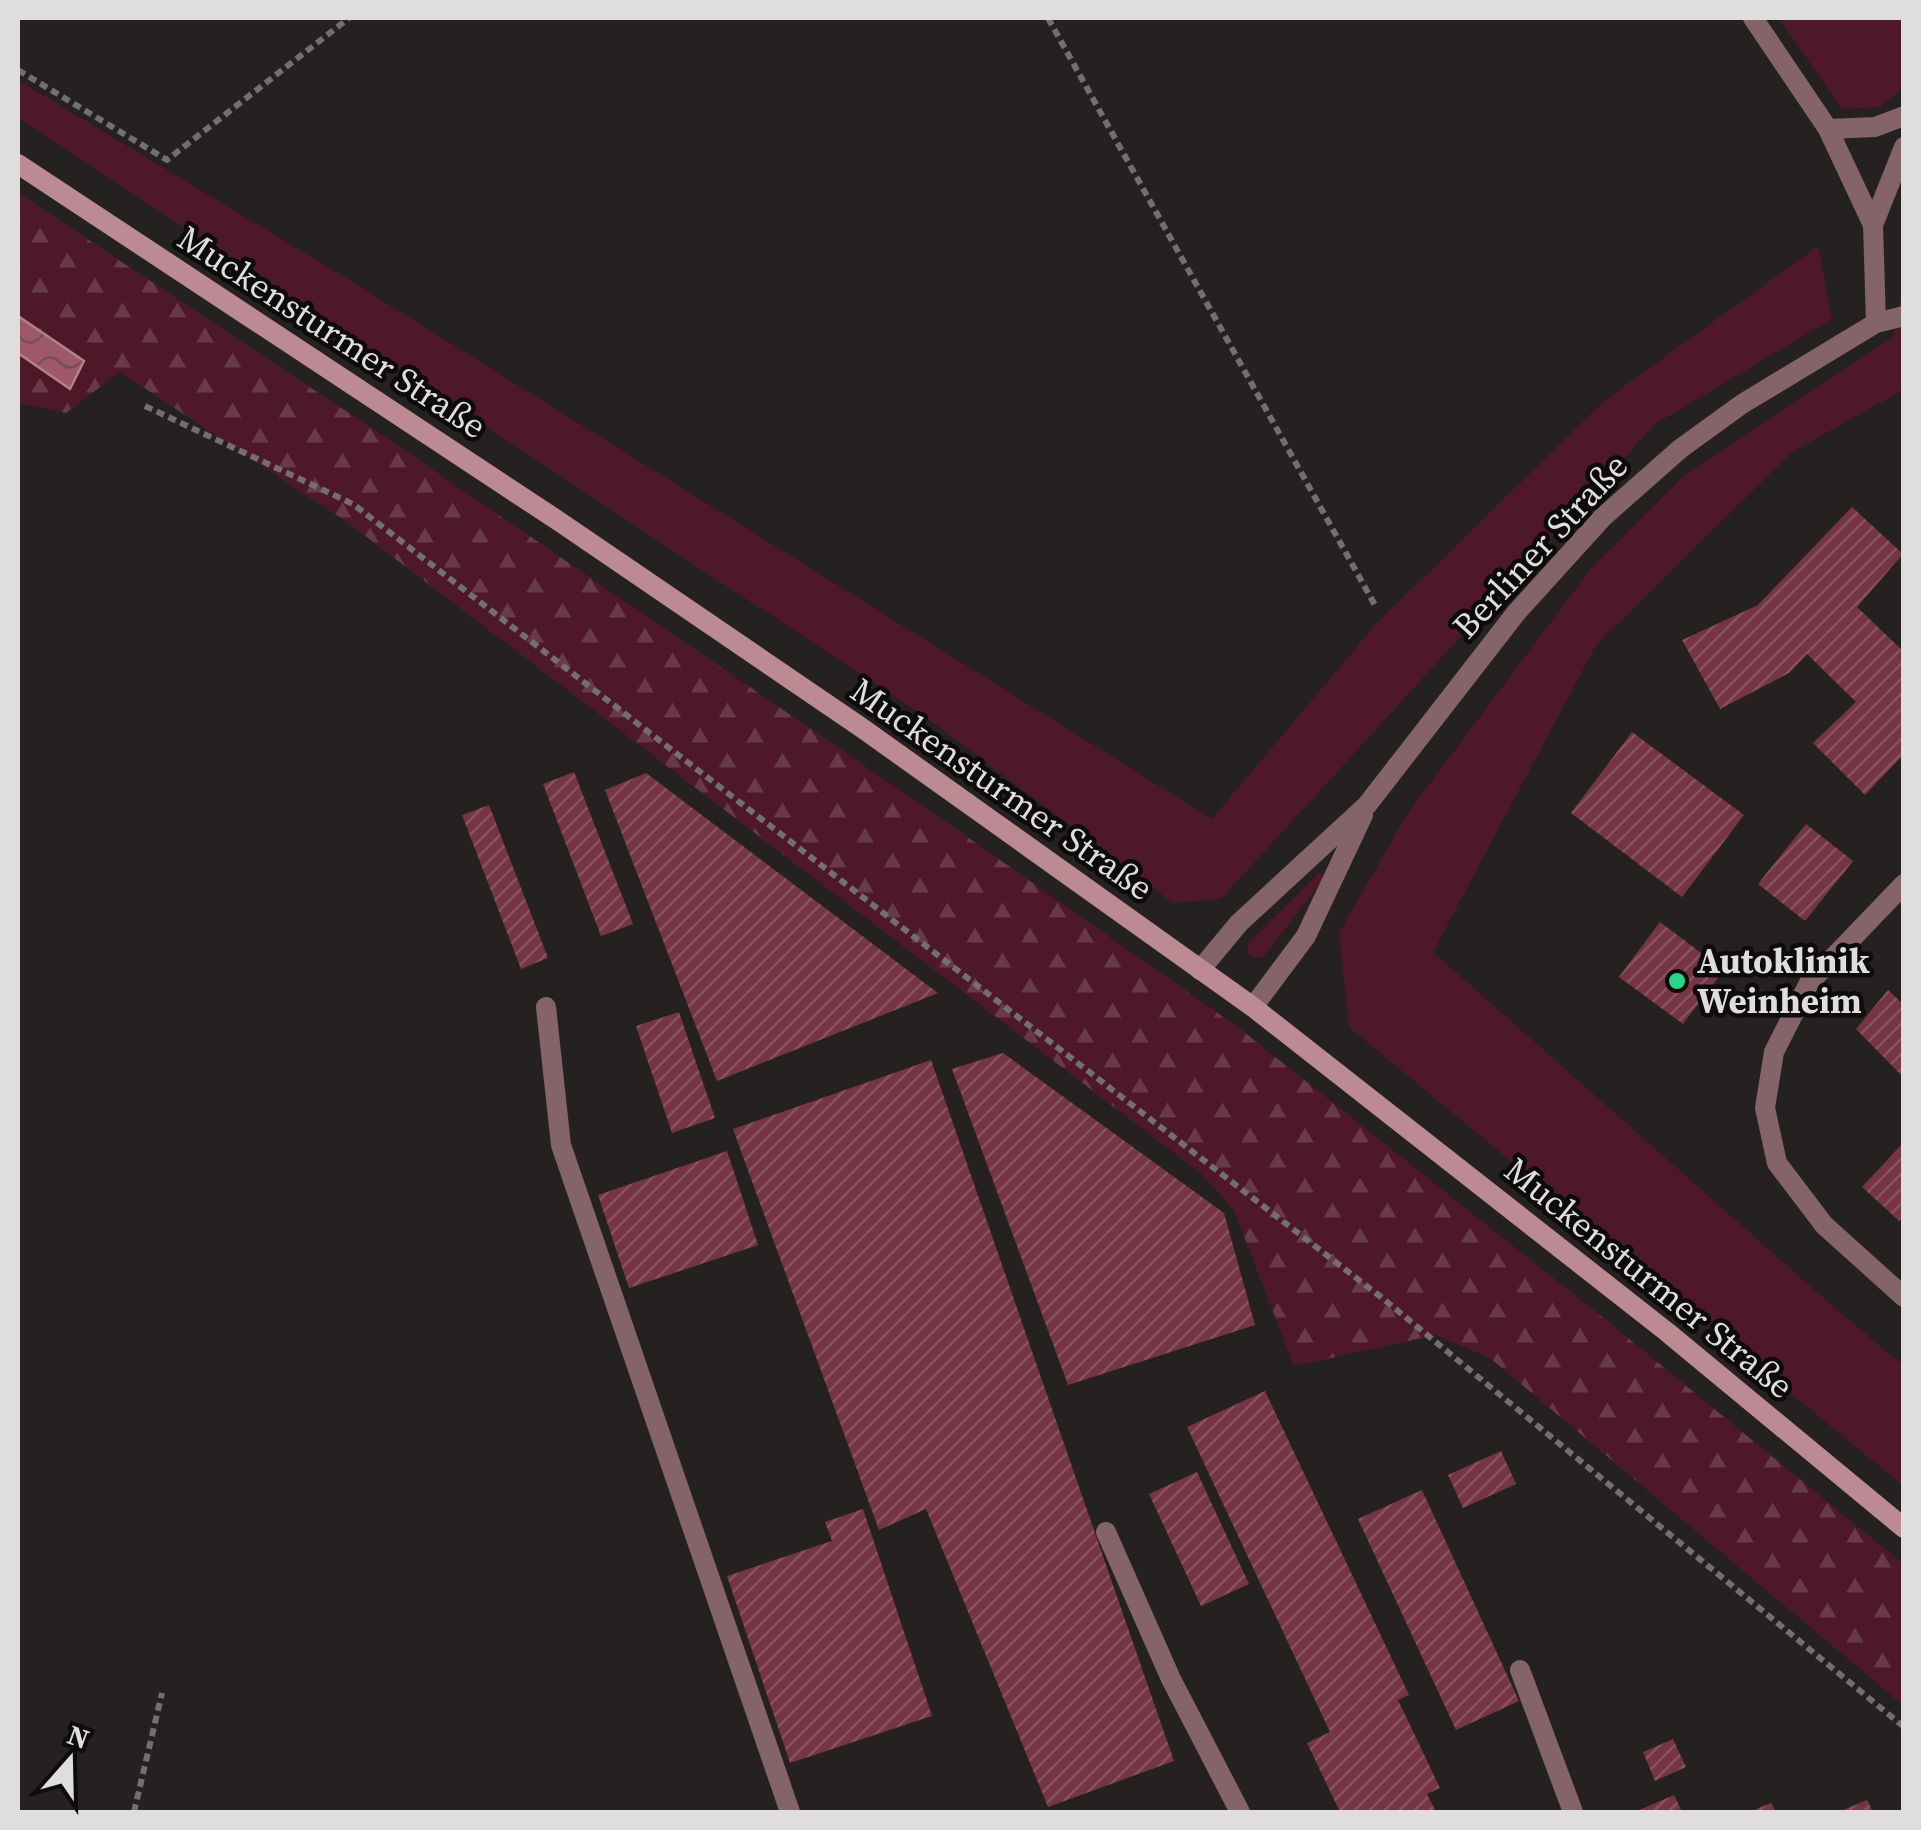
<svg xmlns="http://www.w3.org/2000/svg" width="1921" height="1830" font-family="'Source Serif 4',serif">
<style>
.grass{fill:#4f1828}
.forest{fill:url(#forest-firs)}
.water{fill:url(#water-waves);stroke:#b2818b;stroke-width:2.5}
.building{fill:url(#building-hatch)}
.lines{fill:none;stroke-linecap:round;stroke-linejoin:round}
.path{stroke:#726f6f;stroke-width:6;stroke-dasharray:8 5;stroke-linecap:butt}
.service{stroke:#84646a;stroke-width:20}
.minor{stroke:#84646a;stroke-width:20}
.secondary{stroke:#bc8a93;stroke-width:20}
.poi-dot{fill:#26d885;stroke:#0d0b0b;stroke-width:4}
.labels{text-anchor:middle;stroke-width:9;stroke-linejoin:round;paint-order:stroke}
.street-label{font-size:35px;fill:#dfdddd;stroke:#0d0b0b}
.poi-label{font-size:35px;font-weight:bold;fill:#dfdddd;stroke:#0d0b0b;text-anchor:start}
</style>
<defs>
<pattern id="forest-firs" width="22" height="20" patternUnits="userSpaceOnUse" patternTransform="scale(2.5)"><rect width="22" height="20" fill="#4f1828"/><path d="M5 1l3.5 6h-7zM16 11l3.5 6h-7z" fill="#683947"/></pattern>
<pattern id="water-waves" width="16" height="10" patternUnits="userSpaceOnUse" patternTransform="scale(2.5)"><rect width="16" height="10" fill="#9e5968"/><path d="M0 5q4-4 8 0t8 0" fill="none" stroke="#754f57"/></pattern>
<pattern id="building-hatch" width="6" height="6" patternUnits="userSpaceOnUse" patternTransform="scale(2.5)"><rect width="6" height="6" fill="#753545"/><path d="M-1 1l2-2M0 6l6-6M5 7l2-2" fill="none" stroke="#88525f"/></pattern>
</defs>
<rect width="100%" height="100%" fill="#252121"/>
<g class="grass">
<path d="M 1779,18 L 1903,18 L 1903,88 L 1880,107 L 1842,109 Z"/>
<path d="M 18,80 L 356,284 L 1212,819 L 1376,624 L 1605,400 L 1818,246 L 1832,319 L 1655,424 L 1221,899 L 1173,903 L 928,719 L 18,118 Z"/>
<path d="M 1903,284 L 1903,390 L 1792,452 L 1596,645 L 1433,952 L 1836,1309 L 1903,1365 L 1903,1486 L 1349,1027 L 1339,933 L 1409,811 L 1593,566 L 1685,475 L 1894,336 Z"/>
<path d="M 1320,872 L 1324,876 L 1322,881 L 1263,957 L 1254,958 L 1247,952 L 1248,943 Z"/>
</g>
<path class="forest" d="M 18,193 L 385,437 L 929,810 L 1239,1028 L 1606,1320 L 1903,1564 L 1903,1705 L 1490,1358 L 1436,1335 L 1294,1366 L 1234,1210 L 1203,1175 L 347,522 L 120,372 L 66,413 L 18,403 Z"/>
<path class="water" d="M 18,316 L 84,361 L 70,389 L 18,353 Z"/>
<g class="building">
<path d="M 1852,507 L 1903,554 L 1857,607 L 1904,652 L 1904,754 L 1865,795 L 1813,743 L 1856,702 L 1807,654 L 1789,673 L 1720,709 L 1682,640 L 1758,605 Z"/>
<path d="M 1632,732 L 1744,815 L 1682,897 L 1571,813 Z"/>
<path d="M 574,772 L 633,924 L 601,936 L 543,784 Z"/>
<path d="M 646,773 L 938,993 L 717,1081 L 605,790 Z"/>
<path d="M 489,805 L 548,958 L 521,969 L 462,815 Z"/>
<path d="M 1806,824 L 1853,861 L 1805,921 L 1758,884 Z"/>
<path d="M 1660,922 L 1724,970 L 1683,1024 L 1619,977 Z"/>
<path d="M 1888,990 L 1904,1005 L 1904,1078 L 1856,1029 Z"/>
<path d="M 679,1012 L 715,1118 L 672,1133 L 636,1026 Z"/>
<path d="M 1003,1053 L 1224,1213 L 1255,1325 L 1068,1385 L 952,1069 Z"/>
<path d="M 931,1060 L 1174,1761 L 1048,1807 L 926,1509 L 879,1530 L 733,1129 Z"/>
<path d="M 1904,1142 L 1904,1216 L 1899,1221 L 1862,1187 Z"/>
<path d="M 727,1151 L 758,1245 L 629,1288 L 598,1195 Z"/>
<path d="M 1265,1391 L 1409,1695 L 1398,1700 L 1440,1788 L 1427,1794 L 1436,1812 L 1340,1812 L 1307,1743 L 1330,1732 L 1187,1427 Z"/>
<path d="M 1501,1451 L 1516,1484 L 1463,1508 L 1448,1475 Z"/>
<path d="M 1197,1472 L 1249,1584 L 1201,1606 L 1149,1494 Z"/>
<path d="M 1422,1490 L 1519,1701 L 1456,1730 L 1358,1519 Z"/>
<path d="M 863,1509 L 932,1716 L 790,1763 L 727,1576 L 832,1541 L 825,1522 Z"/>
<path d="M 1673,1739 L 1686,1767 L 1655,1781 L 1643,1752 Z"/>
<path d="M 1674,1795 L 1682,1812 L 1635,1812 Z"/>
<path d="M 1867,1800 L 1873,1812 L 1838,1812 Z"/>
<path d="M 1771,1803 L 1776,1812 L 1749,1812 Z"/>
</g>
<g class="lines">
<g class="path">
<path d="M 1048,18 L 1376,607"/>
<path d="M 18,70 L 167,160 L 349,18"/>
<path d="M 145,406 L 353,504 L 1381,1297 L 1904,1727"/>
<path d="M 134,1812 L 162,1693"/>
</g>
<g class="service">
<path d="M 546,1007 L 561,1145 L 790,1812"/>
<path d="M 1106,1532 L 1171,1679 L 1240,1812"/>
<path d="M 1520,1670 L 1573,1812"/>
</g>
<g class="minor">
<path d="M 1753,18 L 1828,129 L 1873,225 L 1876,323"/>
<path d="M 1828,129 L 1875,127 L 1904,116"/>
<path d="M 1873,225 L 1904,147"/>
<path d="M 1904,884 L 1809,983 L 1774,1052 L 1765,1108 L 1777,1163 L 1824,1225 L 1904,1297"/>
<path d="M 1200,970 L 1239,923 L 1367,805 L 1516,613 L 1603,517 L 1680,449 L 1742,404 L 1876,323 L 1904,316"/>
<path d="M 1253,1007 L 1306,936 L 1363,815"/>
</g>
<path class="secondary" d="M 18,164 L 560,522 L 862,728 L 1253,1007 L 1667,1332 L 1904,1528"/>
</g>
<circle class="poi-dot" cx="1677" cy="981" r="10"/>
<g class="labels">
<g class="street-label">
<text transform="translate(332 332) rotate(33)" y="12">Muckensturmer Straße</text>
<text transform="translate(1540 546) rotate(-47)" y="12">Berliner Straße</text>
<text transform="translate(1002 789) rotate(35)" y="12">Muckensturmer Straße</text>
<text transform="translate(1649 1278) rotate(39)" y="12">Muckensturmer Straße</text>
</g>
<g class="poi-label">
<text x="1697" y="973">Autoklinik<tspan x="1697" dy="40">Weinheim</tspan></text>
</g>
</g>
<rect width="1921" height="1830" fill="none" stroke="#dfdddd" stroke-width="40"/>
<g transform="translate(70 1760) rotate(20)" stroke="#0d0b0b" stroke-width="8" paint-order="stroke">
<path d="M0-8L18 38L0 25L-18 38Z" fill="#dfdddd"/>
<text y="-15" font-size="28" font-weight="bold" text-anchor="middle" fill="#dfdddd">N</text>
</g>
</svg>
